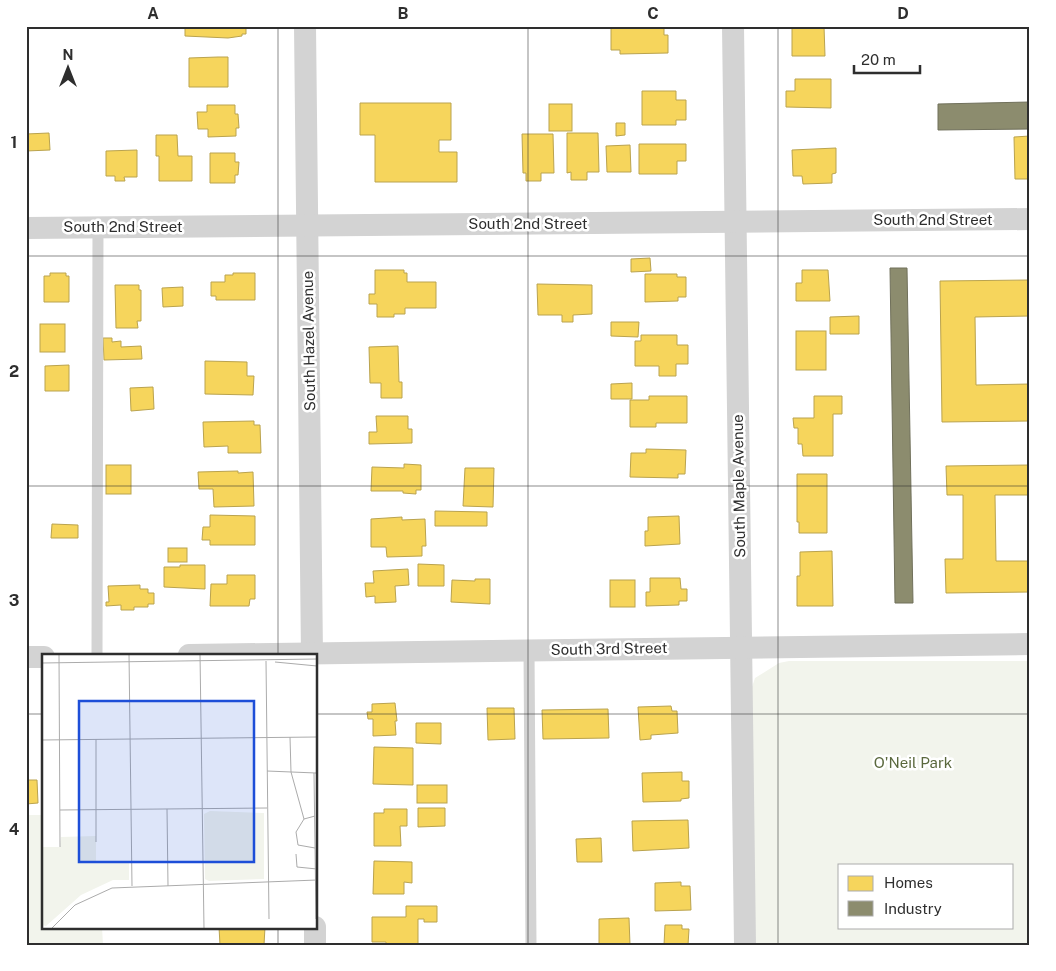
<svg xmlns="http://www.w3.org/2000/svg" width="1056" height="971" font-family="'Public Sans',sans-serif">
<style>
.green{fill:#f2f4ec;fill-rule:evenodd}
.homes{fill:#f6d55c;stroke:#baa34e}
.industry{fill:#8c8c6e;stroke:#70705b}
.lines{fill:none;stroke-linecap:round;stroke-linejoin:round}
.service{stroke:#d3d3d3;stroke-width:11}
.minor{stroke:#d3d3d3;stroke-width:22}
.grid{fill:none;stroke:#2e2e2e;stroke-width:1;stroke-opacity:0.55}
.labels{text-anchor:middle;stroke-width:5;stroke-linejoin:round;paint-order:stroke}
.street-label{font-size:15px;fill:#2e2e2e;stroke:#fff}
.park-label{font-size:15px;fill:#5a683d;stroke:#fff}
.inset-road{fill:none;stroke:#ababab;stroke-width:1}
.view{fill:#1d4ed8;fill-opacity:0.15;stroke:#1d4ed8;stroke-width:2.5}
.inset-edge{fill:none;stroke:#2e2e2e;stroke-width:2.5}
.neatline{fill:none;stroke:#2e2e2e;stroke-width:2}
.grid-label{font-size:16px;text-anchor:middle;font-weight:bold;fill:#2e2e2e}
</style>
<rect width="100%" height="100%" fill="#fff"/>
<g class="green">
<path d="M 789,661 L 1030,661 L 1030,945 L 755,945 L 751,690 L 755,678 L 779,663 ZM 840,865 L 1012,865 L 1012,927 L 840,927 Z"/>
<path d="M 26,815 L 44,815 L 44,927 L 102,927 L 103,945 L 26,945 Z"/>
</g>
<g class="homes">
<path d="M 185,26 L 246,26 L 246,34 L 242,34 L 242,36 L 228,38 L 185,36 Z"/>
<path d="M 611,26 L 664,26 L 664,35 L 668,35 L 668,53 L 620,54 L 620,50 L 611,50 Z"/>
<path d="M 824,26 L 825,56 L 792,56 L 792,27 Z"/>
<path d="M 218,57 L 228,57 L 228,87 L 189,87 L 189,58 Z"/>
<path d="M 795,79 L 831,79 L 831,108 L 786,107 L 786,91 L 795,91 Z"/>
<path d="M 642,91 L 676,91 L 676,100 L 686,100 L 686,120 L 676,120 L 676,125 L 642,125 Z"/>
<path d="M 360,103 L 451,103 L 451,140 L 439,140 L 439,152 L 457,152 L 457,182 L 375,182 L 375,135 L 360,135 Z"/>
<rect x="549" y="104" width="23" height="27"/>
<path d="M 207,105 L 235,105 L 235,114 L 238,114 L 239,128 L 236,128 L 236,136 L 208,137 L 208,129 L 198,129 L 197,112 L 207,112 Z"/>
<path d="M 616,123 L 625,123 L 625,135 L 616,136 Z"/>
<path d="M 49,133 L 50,150 L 26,151 L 26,134 Z"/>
<path d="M 567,133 L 598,133 L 599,172 L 587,172 L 587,180 L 571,180 L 571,172 L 567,173 Z"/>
<path d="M 522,134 L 553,134 L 554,173 L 541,173 L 541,181 L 526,181 L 526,173 L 523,173 Z"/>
<path d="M 156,135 L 177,135 L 178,156 L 192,156 L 192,181 L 159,181 L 159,156 L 156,156 Z"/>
<path d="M 1030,136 L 1030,179 L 1015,179 L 1014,137 Z"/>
<path d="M 639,144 L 686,144 L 686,161 L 677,161 L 677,174 L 639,174 Z"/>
<path d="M 630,145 L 631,172 L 607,172 L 606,146 Z"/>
<path d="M 836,148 L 836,173 L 832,174 L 832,183 L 803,184 L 802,176 L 793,176 L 792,150 Z"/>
<path d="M 137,150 L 137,177 L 124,177 L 125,181 L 115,181 L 115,176 L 106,176 L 106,151 Z"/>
<path d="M 210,153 L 235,153 L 235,162 L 239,162 L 238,175 L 235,175 L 235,183 L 210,183 Z"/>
<path d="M 650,258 L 651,271 L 631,272 L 631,259 Z"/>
<path d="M 375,270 L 404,270 L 404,273 L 407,273 L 407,282 L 436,282 L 436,308 L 405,308 L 405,314 L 394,314 L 394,317 L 377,317 L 377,304 L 369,304 L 369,294 L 375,294 Z"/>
<path d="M 802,270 L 828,270 L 830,301 L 796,301 L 796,283 L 802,283 Z"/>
<path d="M 50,273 L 66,273 L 66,276 L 69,276 L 69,302 L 44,302 L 44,276 L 50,276 Z"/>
<path d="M 233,273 L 255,273 L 255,300 L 216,300 L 216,296 L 211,296 L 211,282 L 225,282 L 225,275 L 233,275 Z"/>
<path d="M 645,274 L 677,274 L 677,277 L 686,277 L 686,297 L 678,297 L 678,301 L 645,302 Z"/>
<path d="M 1030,280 L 1030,316 L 975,317 L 976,385 L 1030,384 L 1030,421 L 942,422 L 940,281 Z"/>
<path d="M 537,284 L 592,285 L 592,314 L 573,315 L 573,322 L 562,322 L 562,315 L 538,315 Z"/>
<path d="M 115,285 L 139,285 L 139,290 L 141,290 L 141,321 L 137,321 L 138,328 L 116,328 Z"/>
<path d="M 183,287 L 183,306 L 163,307 L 162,288 Z"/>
<path d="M 859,316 L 859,334 L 830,334 L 830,317 Z"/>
<path d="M 611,322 L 639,322 L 638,337 L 611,336 Z"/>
<rect x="40" y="324" width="25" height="28"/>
<rect x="796" y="331" width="30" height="39"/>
<path d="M 641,335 L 677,335 L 677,345 L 688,345 L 688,364 L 676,364 L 676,376 L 659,376 L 659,366 L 635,366 L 635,341 L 641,341 Z"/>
<path d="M 103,338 L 112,338 L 112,342 L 121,341 L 121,347 L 141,346 L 142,359 L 104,360 Z"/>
<path d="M 398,346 L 399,382 L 402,382 L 402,398 L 381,398 L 381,383 L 370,383 L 369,347 Z"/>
<path d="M 205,361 L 247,362 L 247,376 L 254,376 L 253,395 L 205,394 Z"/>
<path d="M 69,365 L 69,391 L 45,391 L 45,366 Z"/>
<path d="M 632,383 L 632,399 L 611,399 L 611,384 Z"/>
<path d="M 153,387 L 154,409 L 131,411 L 130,388 Z"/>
<path d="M 649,396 L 687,396 L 687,423 L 656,423 L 656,427 L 630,427 L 630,400 L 649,400 Z"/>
<path d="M 814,396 L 842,396 L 842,414 L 833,414 L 833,456 L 803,456 L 802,444 L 798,444 L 798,428 L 794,428 L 793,418 L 814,418 Z"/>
<path d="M 376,416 L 408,416 L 408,429 L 412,429 L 412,443 L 369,444 L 369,432 L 377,432 Z"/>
<path d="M 254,421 L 254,425 L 260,425 L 261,453 L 228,453 L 228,446 L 204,447 L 203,422 Z"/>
<path d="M 646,449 L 686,450 L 685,474 L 678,474 L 678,478 L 630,477 L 631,453 L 646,453 Z"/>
<path d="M 404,464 L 421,465 L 421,490 L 416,490 L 416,494 L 403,493 L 403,491 L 371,491 L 372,467 L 404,468 Z"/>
<rect x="106" y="465" width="25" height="29"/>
<path d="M 1030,465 L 1030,495 L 995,495 L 996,561 L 1030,561 L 1030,592 L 946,593 L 945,559 L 963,559 L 963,495 L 947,495 L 946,466 Z"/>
<path d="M 465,468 L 494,468 L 493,507 L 463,506 Z"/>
<path d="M 238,471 L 238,473 L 253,472 L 254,506 L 214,507 L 213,489 L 199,489 L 198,472 Z"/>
<path d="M 797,474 L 827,474 L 827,533 L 799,533 L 799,522 L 797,522 Z"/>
<path d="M 435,511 L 487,512 L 487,526 L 435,526 Z"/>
<path d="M 210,515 L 255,516 L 255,545 L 210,545 L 210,540 L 202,540 L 203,527 L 210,527 Z"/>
<path d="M 679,516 L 680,544 L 645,546 L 645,531 L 648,531 L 648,517 Z"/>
<path d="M 402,517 L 402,520 L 425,519 L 426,546 L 422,546 L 422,556 L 387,557 L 386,547 L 371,547 L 371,519 Z"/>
<path d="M 52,524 L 78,525 L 78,538 L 51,538 Z"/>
<rect x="168" y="548" width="19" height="14"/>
<path d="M 832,551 L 833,606 L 797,606 L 797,576 L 800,576 L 800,552 Z"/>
<path d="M 418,564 L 444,565 L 444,586 L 418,586 Z"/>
<path d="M 180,565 L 205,565 L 205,589 L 164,587 L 164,567 L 180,567 Z"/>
<path d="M 408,569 L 409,585 L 395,586 L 396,602 L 375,603 L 375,596 L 366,597 L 365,583 L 374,583 L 373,571 Z"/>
<path d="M 227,575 L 255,575 L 255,599 L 250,599 L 249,606 L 210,606 L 211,584 L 227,584 Z"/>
<path d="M 650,578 L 680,578 L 681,589 L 687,589 L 687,601 L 679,601 L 679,605 L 646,606 L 646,592 L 650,592 Z"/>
<path d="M 475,579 L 490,579 L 490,604 L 451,602 L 452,580 L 475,581 Z"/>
<rect x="610" y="580" width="25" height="27"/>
<path d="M 140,585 L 140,589 L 148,589 L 148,593 L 154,593 L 154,604 L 148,604 L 148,607 L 134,607 L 134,610 L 121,610 L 121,605 L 106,606 L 106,602 L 109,602 L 108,586 Z"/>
<path d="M 395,703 L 397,721 L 395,721 L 396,735 L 373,736 L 373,719 L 368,719 L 367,712 L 372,712 L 372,704 Z"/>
<path d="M 671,706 L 672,711 L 677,711 L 678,733 L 651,735 L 651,739 L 640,740 L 638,707 Z"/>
<path d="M 487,708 L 514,708 L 515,739 L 488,740 Z"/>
<path d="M 608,709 L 609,738 L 543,739 L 542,710 Z"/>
<path d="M 416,723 L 441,723 L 441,744 L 416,743 Z"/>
<path d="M 374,747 L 413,748 L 413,785 L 373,784 Z"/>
<path d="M 682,772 L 682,781 L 689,781 L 689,798 L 681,799 L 681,801 L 643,802 L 642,773 Z"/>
<path d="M 26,780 L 37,780 L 38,803 L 26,804 Z"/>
<rect x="417" y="785" width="30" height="18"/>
<path d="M 418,808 L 445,808 L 445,826 L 418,827 Z"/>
<path d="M 384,809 L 407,809 L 407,826 L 400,826 L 401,846 L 374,846 L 374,813 L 384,813 Z"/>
<path d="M 688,820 L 689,848 L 633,851 L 632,821 Z"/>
<path d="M 601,838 L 602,862 L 577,862 L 576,839 Z"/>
<path d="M 374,861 L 412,862 L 412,883 L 404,882 L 404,894 L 373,894 Z"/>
<path d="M 681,882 L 681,886 L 690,886 L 691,910 L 655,911 L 655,883 Z"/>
<path d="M 406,906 L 437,906 L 437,922 L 424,922 L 424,919 L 418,919 L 418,945 L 386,945 L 386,942 L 372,942 L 372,917 L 406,917 Z"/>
<path d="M 629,918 L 630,945 L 599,945 L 599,919 Z"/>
<path d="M 665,925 L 682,925 L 682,929 L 689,929 L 688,945 L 664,945 Z"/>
<path d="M 219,927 L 265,927 L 264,945 L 220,945 Z"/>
</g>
<g class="industry">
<path d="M 1030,102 L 1030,129 L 938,130 L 938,104 Z"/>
<path d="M 890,268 L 907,268 L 913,603 L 895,603 Z"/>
</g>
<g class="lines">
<g class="service">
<path d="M 529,650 L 531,945"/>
<path d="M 97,655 L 98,227"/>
</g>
<g class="minor">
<path d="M 305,26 L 312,655"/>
<path d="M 733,26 L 745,945"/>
<path d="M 26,228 L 1030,219"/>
<path d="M 189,655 L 1030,644"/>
<path d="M 26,657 L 44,657"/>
<path d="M 315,927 L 315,945"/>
</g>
</g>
<path class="grid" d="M 278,26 L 278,655M 528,26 L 528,945M 778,26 L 778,945M 26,256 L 1030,256M 26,486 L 1030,486M 26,714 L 44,714M 316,714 L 1030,714M 278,927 L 278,945"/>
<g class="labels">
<g class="street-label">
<text x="933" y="225">South 2nd Street</text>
<text x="528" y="229">South 2nd Street</text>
<text x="123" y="232">South 2nd Street</text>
<text transform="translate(309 341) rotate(-91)" y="5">South Hazel Avenue</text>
<text transform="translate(739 486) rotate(-91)" y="5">South Maple Avenue</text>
<text transform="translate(609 649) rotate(-1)" y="5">South 3rd Street</text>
</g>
<g class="park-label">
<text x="913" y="768">O'Neil Park</text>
</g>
</g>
<g transform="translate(42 654)">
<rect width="275" height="275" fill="#fff"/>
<path d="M 168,157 L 222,159 L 222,225 L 167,227 L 163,225 L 162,160 ZM 54,182 L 54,207 L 87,208 L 87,226 L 71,226 L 39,241 L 4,272 L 0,271 L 0,193 L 18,193 L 19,183 Z" fill="#f2f4ec"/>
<path class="inset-road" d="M 17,0 L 18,193M 87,0 L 90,232M 158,0 L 162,275M 224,7 L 227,265M 233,8 L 275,12M 0,9 L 275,5M 248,83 L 249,118 L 262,165M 54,85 L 54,188M 0,86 L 275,83M 225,117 L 274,119M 272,119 L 274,265M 125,155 L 126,232M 18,156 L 225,154M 273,162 L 262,165 L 254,178 L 256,191 L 273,194M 254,200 L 255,213 L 275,215M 9,275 L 33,251 L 70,234 L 275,226"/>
<path class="view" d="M 37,47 L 212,47 L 212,208 L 37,208 Z"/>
<rect width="275" height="275" class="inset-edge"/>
</g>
<rect width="1056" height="971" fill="none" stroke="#ffffff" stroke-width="55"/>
<rect x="838" y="864" width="175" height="65" fill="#ffffff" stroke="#ababab"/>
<rect x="848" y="876" width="25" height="15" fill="#f6d55c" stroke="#ababab"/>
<text x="884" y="888" font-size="15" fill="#2e2e2e">Homes</text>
<rect x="848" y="901" width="25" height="15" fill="#8c8c6e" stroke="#ababab"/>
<text x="884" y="914" font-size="15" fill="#2e2e2e">Industry</text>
<g transform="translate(68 68)" stroke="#ffffff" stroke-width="4" paint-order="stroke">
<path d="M0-4L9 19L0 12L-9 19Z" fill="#2e2e2e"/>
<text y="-8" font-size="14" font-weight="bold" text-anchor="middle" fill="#2e2e2e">N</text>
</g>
<path d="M854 65v8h66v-8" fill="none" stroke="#2e2e2e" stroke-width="2.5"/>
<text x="861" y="65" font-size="15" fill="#2e2e2e" stroke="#ffffff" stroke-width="4" paint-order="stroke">20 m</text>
<rect x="28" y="28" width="1000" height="916" class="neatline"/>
<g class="grid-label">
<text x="153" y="19">A</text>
<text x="403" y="19">B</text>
<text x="653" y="19">C</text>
<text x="903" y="19">D</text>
<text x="14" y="148">1</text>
<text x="14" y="377">2</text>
<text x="14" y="606">3</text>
<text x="14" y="835">4</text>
</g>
</svg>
